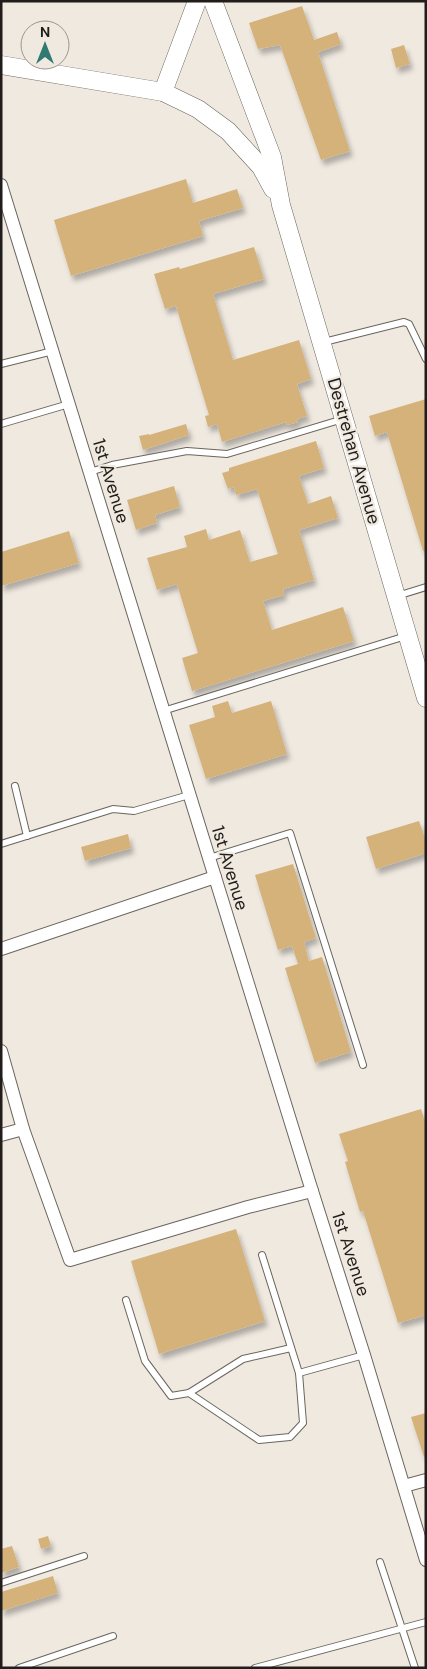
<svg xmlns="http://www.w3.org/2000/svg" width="427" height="1669" font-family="'DM Sans',sans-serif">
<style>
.building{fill:#d5b27a;filter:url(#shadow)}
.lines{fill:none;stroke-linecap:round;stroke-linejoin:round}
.service-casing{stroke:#6a655d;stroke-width:8}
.minor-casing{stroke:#6a655d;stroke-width:14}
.secondary-casing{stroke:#6a655d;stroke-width:19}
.service{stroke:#fff;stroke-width:6}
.minor{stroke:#fff;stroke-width:12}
.secondary{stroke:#fff;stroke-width:18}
.labels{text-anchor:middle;stroke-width:4.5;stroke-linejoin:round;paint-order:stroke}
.street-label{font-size:18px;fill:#201d1a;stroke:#efe9e0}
</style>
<defs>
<filter id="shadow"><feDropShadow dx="3" dy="5.5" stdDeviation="2.5" flood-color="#0004"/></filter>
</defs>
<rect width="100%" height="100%" fill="#efe9e0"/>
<g class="building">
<path d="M 302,6 L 314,40 L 337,32 L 341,44 L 318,52 L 350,151 L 321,160 L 280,45 L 258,49 L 249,23 Z"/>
<path d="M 404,45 L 410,64 L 396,68 L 391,49 Z"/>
<path d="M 186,179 L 193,203 L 237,189 L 243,208 L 199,221 L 203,236 L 71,276 L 54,220 Z"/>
<path d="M 254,247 L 264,279 L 213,294 L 233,360 L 299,340 L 311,379 L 297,384 L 307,416 L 297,419 L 298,422 L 287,425 L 286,422 L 222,442 L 217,424 L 208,427 L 205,416 L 209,415 L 176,306 L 165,309 L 154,274 L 179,267 L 180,269 Z"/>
<path d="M 426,399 L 426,551 L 423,551 L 387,432 L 375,436 L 369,416 Z"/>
<path d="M 186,424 L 189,435 L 143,450 L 139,436 L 149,434 L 149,435 Z"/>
<path d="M 316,441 L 324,468 L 299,476 L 308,504 L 331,496 L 338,518 L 299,530 L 314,580 L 283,589 L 284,595 L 263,601 L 272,630 L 343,607 L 354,641 L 192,691 L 182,658 L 198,653 L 177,584 L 157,590 L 147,558 L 187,547 L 184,536 L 206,529 L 209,540 L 240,530 L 250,562 L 278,554 L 257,489 L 236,495 L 234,487 L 228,489 L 222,473 L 229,471 L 229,468 Z"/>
<path d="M 174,486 L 180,507 L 155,515 L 157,523 L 136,530 L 127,500 Z"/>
<path d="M 69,531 L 79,563 L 1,586 L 1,552 Z"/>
<path d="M 228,701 L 232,713 L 271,701 L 287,754 L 206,779 L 189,725 L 215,717 L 212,706 Z"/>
<path d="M 419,821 L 426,841 L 426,853 L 376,869 L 366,837 Z"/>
<path d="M 128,834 L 131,848 L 85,861 L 81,847 Z"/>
<path d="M 293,864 L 316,938 L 304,942 L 309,961 L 322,957 L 351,1052 L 315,1063 L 285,968 L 298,964 L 292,946 L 278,950 L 255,875 Z"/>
<path d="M 421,1109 L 426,1125 L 426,1315 L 398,1323 L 363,1211 L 360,1212 L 345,1162 L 348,1161 L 339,1134 Z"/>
<path d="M 236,1229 L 265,1321 L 159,1354 L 131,1261 Z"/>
<path d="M 426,1413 L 426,1456 L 424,1457 L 411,1417 Z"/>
<path d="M 48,1536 L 51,1546 L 41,1549 L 38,1539 Z"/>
<path d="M 12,1546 L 19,1567 L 1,1573 L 1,1549 Z"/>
<path d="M 53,1576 L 58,1593 L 1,1611 L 1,1592 Z"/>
</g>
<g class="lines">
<defs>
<g id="service">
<path d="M 324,342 L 404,322 L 409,324 L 426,359"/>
<path d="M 1,364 L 53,351"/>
<path d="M 1,424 L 69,404"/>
<path d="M 90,472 L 112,465 L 187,451 L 227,454 L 343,419"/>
<path d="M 397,596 L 426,587"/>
<path d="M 163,711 L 406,636"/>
<path d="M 15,786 L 27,836"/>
<path d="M 1,844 L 113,809 L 134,811 L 189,795"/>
<path d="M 209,858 L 290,833 L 363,1065"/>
<path d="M 262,1255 L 299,1373 L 364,1355"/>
<path d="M 126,1300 L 145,1361 L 171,1396 L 189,1393 L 243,1359 L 291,1348"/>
<path d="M 189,1393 L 259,1440 L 290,1437 L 303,1423 L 299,1373"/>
<path d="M 380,1562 L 415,1668"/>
<path d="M 1,1583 L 84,1556"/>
<path d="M 19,1668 L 113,1636"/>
<path d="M 255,1668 L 426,1622"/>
</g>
<g id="minor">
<path d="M 1,185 L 312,1191 L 364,1355 L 426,1560"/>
<path d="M 1,949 L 215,877"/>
<path d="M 1,1051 L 23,1129 L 70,1260 L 248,1207 L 312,1191"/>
<path d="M 1,1135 L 23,1129"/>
<path d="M 404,1486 L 426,1480"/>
</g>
<g id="secondary">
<path d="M 213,1 L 272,157 L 281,205 L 426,698"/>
<path d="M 1,65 L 163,92 L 198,109 L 228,131 L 261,167 L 273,189"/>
<path d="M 163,92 L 197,1"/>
</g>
</defs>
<use href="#service" class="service-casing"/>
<use href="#minor" class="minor-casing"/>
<use href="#secondary" class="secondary-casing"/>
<use href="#service" class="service"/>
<use href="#minor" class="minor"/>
<use href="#secondary" class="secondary"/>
</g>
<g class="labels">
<g class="street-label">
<text transform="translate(354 451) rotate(74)" y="6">Destrehan Avenue</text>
<text transform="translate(111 481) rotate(73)" y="6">1st Avenue</text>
<text transform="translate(230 868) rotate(73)" y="6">1st Avenue</text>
<text transform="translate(351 1254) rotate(72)" y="6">1st Avenue</text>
</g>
</g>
<rect width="427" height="1669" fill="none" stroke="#201d1a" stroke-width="5"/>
<g transform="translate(45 45)"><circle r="24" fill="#efe9e0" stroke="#9c9791"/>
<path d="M0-4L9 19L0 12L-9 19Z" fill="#317973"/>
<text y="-8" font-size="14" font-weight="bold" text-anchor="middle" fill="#201d1a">N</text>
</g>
</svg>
